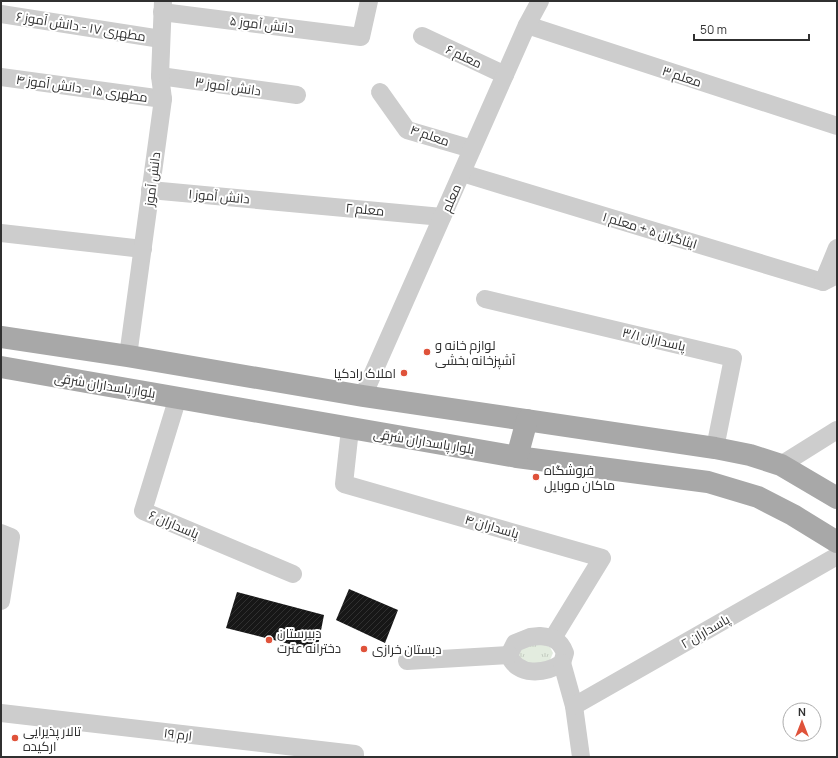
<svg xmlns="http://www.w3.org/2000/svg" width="838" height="758" font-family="Manrope,Cairo,sans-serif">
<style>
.park{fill:url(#park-tufts)}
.building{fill:url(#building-hatch)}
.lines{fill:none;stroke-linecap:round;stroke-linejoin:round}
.minor{stroke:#cdcdcd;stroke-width:18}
.major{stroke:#a8a8a8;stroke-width:22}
.poi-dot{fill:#df523a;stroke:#fff;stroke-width:1.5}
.labels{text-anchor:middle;stroke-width:4;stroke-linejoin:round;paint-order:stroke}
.street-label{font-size:13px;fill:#303030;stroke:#fff}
.poi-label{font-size:13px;fill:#303030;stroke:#fff;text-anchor:start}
</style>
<defs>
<pattern id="park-tufts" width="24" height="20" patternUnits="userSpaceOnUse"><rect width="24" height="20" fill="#e3ecdf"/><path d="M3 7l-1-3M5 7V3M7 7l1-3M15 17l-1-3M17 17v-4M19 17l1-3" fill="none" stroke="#c3cbc0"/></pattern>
<pattern id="building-hatch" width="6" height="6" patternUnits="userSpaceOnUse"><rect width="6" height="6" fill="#171717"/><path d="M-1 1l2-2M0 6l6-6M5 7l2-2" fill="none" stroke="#303030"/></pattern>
</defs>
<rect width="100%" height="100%" fill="#fff"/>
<path class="park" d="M 540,643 L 550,647 L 553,653 L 550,660 L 540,666 L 521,665 L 516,652 L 521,647 Z"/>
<g class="building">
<path d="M 349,589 L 398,610 L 385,643 L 336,620 Z"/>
<path d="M 237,592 L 324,615 L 317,651 L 226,628 Z"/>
</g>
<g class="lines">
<g class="minor">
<path d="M 162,12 L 361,37 L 369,1"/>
<path d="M 1,14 L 161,39"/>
<path d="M 527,25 L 837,126"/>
<path d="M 422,36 L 505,75"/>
<path d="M 160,76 L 297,95"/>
<path d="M 1,77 L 163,99"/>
<path d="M 380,92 L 407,130 L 472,149"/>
<path d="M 462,173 L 823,282 L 837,275"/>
<path d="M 150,190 L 442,217"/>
<path d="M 1,233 L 143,249"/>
<path d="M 823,282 L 837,248"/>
<path d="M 485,299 L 733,358 L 715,448"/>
<path d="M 128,356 L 163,99 L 160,76 L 163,1"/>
<path d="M 363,396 L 527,25 L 540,1"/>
<path d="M 178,397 L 143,511 L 293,574"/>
<path d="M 350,429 L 344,484 L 602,558 L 553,638"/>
<path d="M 781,465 L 837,430"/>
<path d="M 1,533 L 11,537 L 1,601"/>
<path d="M 540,636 C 553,637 560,640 565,653 L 562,663 C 545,674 517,677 509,655 L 515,643 L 530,637 Z"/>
<path d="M 407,661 L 509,655"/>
<path d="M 562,663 L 574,706 L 581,757"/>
<path d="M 574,706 L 837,556"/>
<path d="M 1,713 L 355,754 L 355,757"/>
</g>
<g class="major">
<path d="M 1,337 L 128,356 L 363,396 L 715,448 L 750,455 L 781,465 L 837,498"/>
<path d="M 1,367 L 517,457 L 708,482 L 758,497 L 793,515 L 837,542"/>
<path d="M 517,457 L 527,420"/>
</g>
</g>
<g class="poi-dot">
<circle cx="427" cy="352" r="4"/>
<circle cx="404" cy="373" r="4"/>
<circle cx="536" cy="477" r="4"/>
<circle cx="269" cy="640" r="4"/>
<circle cx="364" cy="649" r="4"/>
<circle cx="15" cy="738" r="4"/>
</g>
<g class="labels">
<g class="street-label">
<text transform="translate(262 24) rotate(7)" y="5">دانش آموز ۵</text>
<text transform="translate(81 26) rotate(9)" y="5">مطهری ۱۷ - دانش آموز ۶</text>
<text transform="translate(464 56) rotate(25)" y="5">معلم ۶</text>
<text transform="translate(682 76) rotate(18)" y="5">معلم ۳</text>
<text transform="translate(228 86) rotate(8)" y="5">دانش آموز ۳</text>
<text transform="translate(82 88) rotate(8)" y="5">مطهری ۱۵ - دانش آموز ۴</text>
<text transform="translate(430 135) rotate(19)" y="5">معلم ۴</text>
<text transform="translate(152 179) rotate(-83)" y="5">دانش آموز</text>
<text transform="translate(219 196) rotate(5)" y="5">دانش آموز ۱</text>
<text transform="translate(451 198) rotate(-66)" y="5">معلم</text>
<text transform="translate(365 209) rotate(5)" y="5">معلم ۲</text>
<text transform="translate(650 230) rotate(17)" y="5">ایثاگران ۵ + معلم ۱</text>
<text transform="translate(654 339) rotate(13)" y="5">پاسداران ۳/۱</text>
<text transform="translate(105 385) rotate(9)" y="5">بلوار پاسداران شرقی</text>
<text transform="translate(424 441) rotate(9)" y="5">بلوار پاسداران شرقی</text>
<text transform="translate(174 524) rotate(23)" y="5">پاسداران ۶</text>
<text transform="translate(492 526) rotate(16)" y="5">پاسداران ۴</text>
<text transform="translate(705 631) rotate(-30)" y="5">پاسداران ۲</text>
<text transform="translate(178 734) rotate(7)" y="5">ارم ۱۹</text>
</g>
<g class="poi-label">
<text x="435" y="350">لوازم خانه و<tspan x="435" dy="15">آشپزخانه بخشی</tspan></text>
<text x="396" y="378" text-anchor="end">املاک رادکیا</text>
<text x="544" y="475">فروشگاه<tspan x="544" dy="15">ماکان موبایل</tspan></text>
<text x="277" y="638">دبیرستان<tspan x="277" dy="15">دخترانه عترت</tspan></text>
<text x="372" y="654">دبستان خرازی</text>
<text x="23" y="736">تالار پذیرایی<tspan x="23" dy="15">ارکیده</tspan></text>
</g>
</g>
<rect width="838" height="758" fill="none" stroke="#303030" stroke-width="4"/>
<g transform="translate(802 722)"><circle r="19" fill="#ffffff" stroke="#acacac"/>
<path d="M0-3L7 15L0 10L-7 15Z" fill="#df523a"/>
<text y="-6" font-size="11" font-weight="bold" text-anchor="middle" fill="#303030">N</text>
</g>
<path d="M694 34v6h115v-6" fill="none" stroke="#303030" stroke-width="2"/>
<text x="700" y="34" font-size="12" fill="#303030" stroke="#ffffff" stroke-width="3" paint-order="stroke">50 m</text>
</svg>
